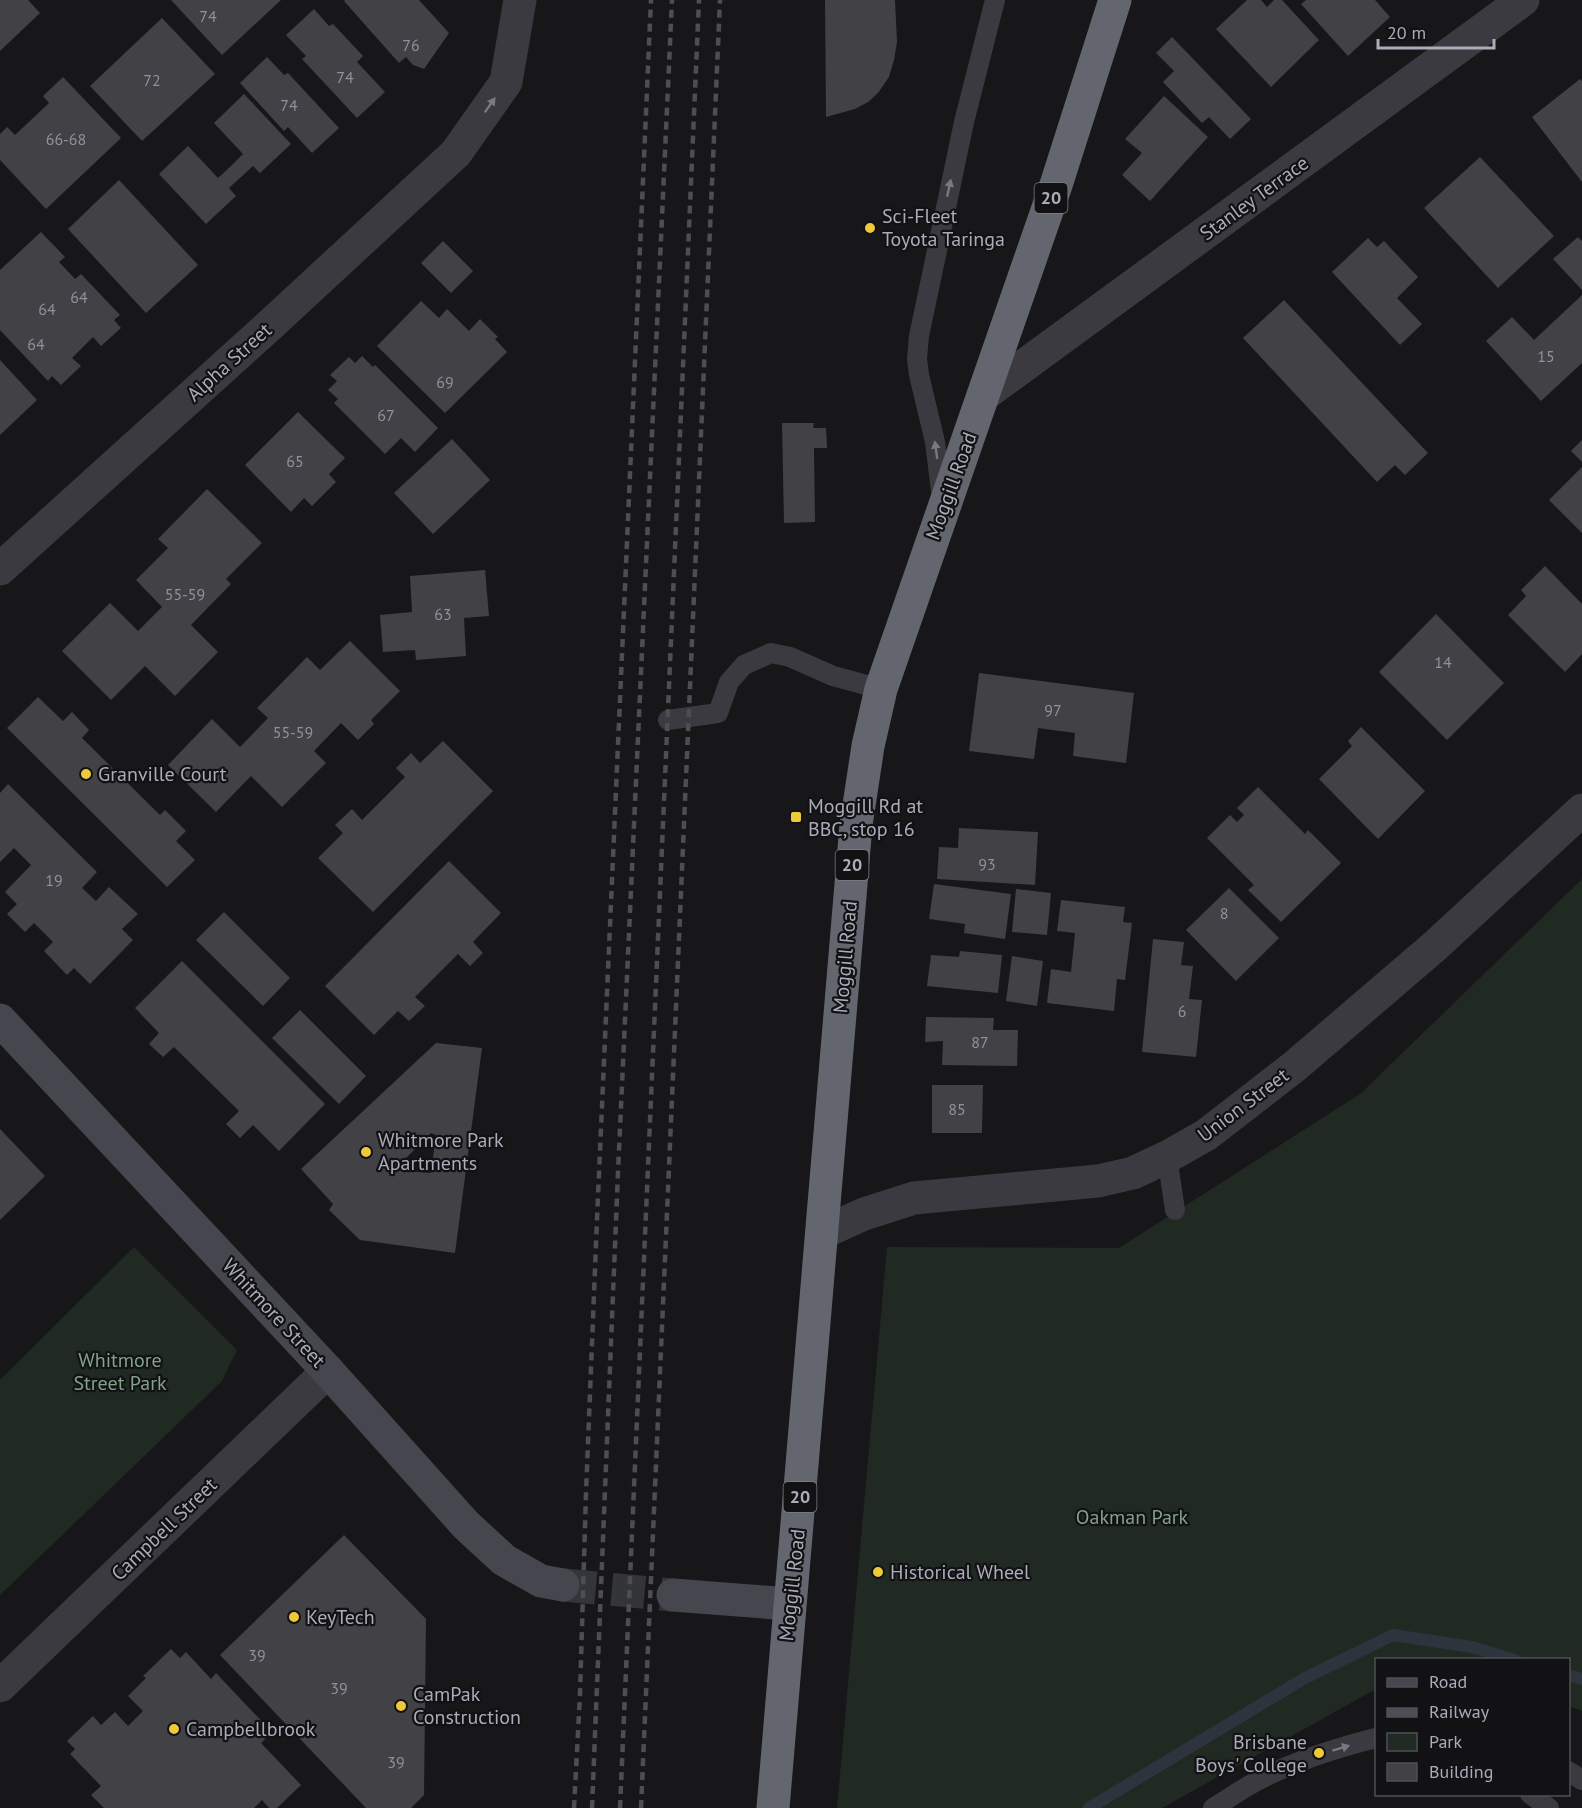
<svg xmlns="http://www.w3.org/2000/svg" width="1582" height="1808" font-family="'PT Sans',sans-serif">
<style>
.park{fill:#212923}
.lines{fill:none;stroke-linecap:round;stroke-linejoin:round}
.stream{stroke:#2d343d;stroke-width:12}
.building{fill:#424146;fill-rule:evenodd}
.secondary-tunnel{stroke:#343539;stroke-width:33;stroke-dasharray:33 16;stroke-linecap:butt}
.lane{stroke:#3a3a40;stroke-width:20}
.street{stroke:#3a3a40;stroke-width:33}
.secondary{stroke:#46474e;stroke-width:33}
.highway{stroke:#64666f;stroke-width:33}
.rail{stroke:#4d4e55;stroke-width:4.5;stroke-dasharray:8 6;stroke-linecap:butt}
.oneway{fill:#787983}
.poi-dot{fill:#eeca3a;stroke:#121214;stroke-width:2}
.labels{text-anchor:middle;stroke-width:4.5;stroke-linejoin:round;paint-order:stroke}
.number-label{font-size:16px;fill:#90919c}
.shield{fill:#121214;stroke:#7c7e88;stroke-width:1.5}
.shield-label{font-size:18px;font-weight:bold;fill:#aaacb9}
.street-label{font-size:20px;fill:#aaacb9;stroke:#121214}
.poi-label{font-size:20px;fill:#aaacb9;stroke:#121214;text-anchor:start}
.park-label{font-size:20px;fill:#81a388;stroke:#121214}
</style>
<rect width="100%" height="100%" fill="#171719"/>
<g class="park">
<path d="M 1582,879 L 1582,1711 L 1569,1706 L 1568,1660 L 1376,1660 L 1376,1689 L 1162,1808 L 837,1808 L 887,1247 L 1119,1248 L 1360,1094 Z"/>
<path d="M 134,1247 L 237,1350 L 222,1381 L 0,1595 L 0,1380 Z"/>
</g>
<g class="lines">
<g class="stream">
<path d="M 1568,1675 L 1582,1679"/>
<path d="M 1089,1808 L 1305,1678 L 1393,1635 L 1472,1647 L 1515,1660"/>
</g>
</g>
<g class="building">
<path d="M 0,0 L 28,0 L 40,13 L 0,51 Z"/>
<path d="M 171,0 L 281,0 L 222,55 Z"/>
<path d="M 345,0 L 419,0 L 449,33 L 424,69 L 413,65 L 406,57 L 399,63 L 344,1 Z"/>
<path d="M 825,0 L 895,0 L 897,42 L 894,60 L 889,77 L 878,93 L 868,102 L 855,109 L 826,117 Z"/>
<path d="M 1247,0 L 1261,0 L 1267,7 L 1274,0 L 1282,0 L 1319,40 L 1271,87 L 1216,29 Z"/>
<path d="M 1306,0 L 1375,0 L 1390,17 L 1348,56 L 1301,4 Z"/>
<path d="M 314,9 L 329,26 L 333,24 L 363,56 L 357,62 L 385,92 L 357,118 L 302,59 L 306,56 L 286,35 Z"/>
<path d="M 162,18 L 215,74 L 142,141 L 90,86 Z"/>
<path d="M 1172,37 L 1251,119 L 1230,139 L 1209,117 L 1202,123 L 1163,82 L 1174,71 L 1156,53 Z"/>
<path d="M 267,57 L 284,75 L 288,73 L 339,128 L 312,153 L 288,127 L 284,131 L 240,83 Z"/>
<path d="M 63,77 L 121,138 L 46,209 L 0,160 L 0,134 L 7,127 L 15,135 L 49,103 L 43,96 Z"/>
<path d="M 1580,79 L 1582,81 L 1582,182 L 1532,117 Z"/>
<path d="M 244,94 L 291,144 L 260,173 L 253,166 L 229,188 L 236,196 L 206,224 L 159,174 L 188,146 L 218,178 L 231,166 L 243,154 L 214,123 Z"/>
<path d="M 1164,96 L 1208,137 L 1150,201 L 1122,175 L 1142,153 L 1125,139 Z"/>
<path d="M 1480,157 L 1554,236 L 1498,288 L 1424,208 Z"/>
<path d="M 119,180 L 198,265 L 146,313 L 68,229 Z"/>
<path d="M 41,232 L 65,257 L 59,262 L 75,279 L 81,274 L 120,315 L 114,320 L 121,328 L 101,346 L 93,337 L 72,358 L 81,366 L 61,385 L 52,376 L 48,381 L 0,330 L 0,270 Z"/>
<path d="M 1578,237 L 1582,241 L 1582,290 L 1553,259 Z"/>
<path d="M 1368,238 L 1377,247 L 1384,241 L 1418,277 L 1397,298 L 1422,324 L 1400,345 L 1332,272 Z"/>
<path d="M 443,241 L 473,271 L 451,293 L 421,263 Z"/>
<path d="M 1582,295 L 1582,363 L 1541,401 L 1486,341 L 1512,317 L 1534,340 Z"/>
<path d="M 1284,300 L 1428,453 L 1405,475 L 1395,465 L 1377,482 L 1243,338 Z"/>
<path d="M 421,301 L 439,318 L 447,309 L 469,331 L 480,319 L 498,337 L 495,339 L 507,352 L 445,413 L 377,346 Z"/>
<path d="M 362,356 L 373,367 L 375,365 L 438,428 L 415,452 L 401,438 L 385,454 L 334,403 L 338,399 L 328,390 L 337,381 L 330,375 L 349,357 L 355,363 Z"/>
<path d="M 0,360 L 37,400 L 0,435 Z"/>
<path d="M 298,412 L 345,458 L 329,474 L 336,482 L 312,506 L 304,498 L 291,512 L 245,465 Z"/>
<path d="M 782,423 L 814,423 L 813,428 L 826,428 L 827,448 L 814,448 L 815,522 L 784,523 Z"/>
<path d="M 452,439 L 490,480 L 433,534 L 394,493 Z"/>
<path d="M 1582,440 L 1582,462 L 1571,451 Z"/>
<path d="M 1582,467 L 1582,533 L 1549,500 Z"/>
<path d="M 207,489 L 262,543 L 226,579 L 231,584 L 191,625 L 218,652 L 175,696 L 145,666 L 111,700 L 62,651 L 110,603 L 138,631 L 162,607 L 136,580 L 168,548 L 158,539 Z"/>
<path d="M 1545,566 L 1582,604 L 1582,654 L 1565,672 L 1508,615 L 1526,596 L 1521,590 Z"/>
<path d="M 485,570 L 489,616 L 464,618 L 466,656 L 416,660 L 415,650 L 383,652 L 380,615 L 412,612 L 410,576 Z"/>
<path d="M 1436,614 L 1504,683 L 1447,740 L 1379,672 Z"/>
<path d="M 350,641 L 400,691 L 371,720 L 374,724 L 358,740 L 341,723 L 314,751 L 326,763 L 282,807 L 251,776 L 216,812 L 168,765 L 212,719 L 240,747 L 268,718 L 257,708 L 307,657 L 320,670 Z"/>
<path d="M 979,673 L 1134,693 L 1126,763 L 1073,756 L 1075,733 L 1038,728 L 1034,759 L 969,751 Z"/>
<path d="M 38,697 L 63,721 L 72,712 L 89,730 L 82,738 L 160,815 L 165,810 L 186,831 L 176,841 L 195,860 L 167,887 L 7,728 Z"/>
<path d="M 1361,727 L 1425,791 L 1378,839 L 1319,779 L 1352,746 L 1348,741 Z"/>
<path d="M 443,741 L 493,791 L 373,912 L 318,858 L 343,833 L 335,825 L 352,809 L 362,820 L 405,777 L 396,768 L 411,753 L 420,763 Z"/>
<path d="M 8,784 L 97,872 L 82,888 L 96,901 L 109,887 L 138,914 L 122,929 L 133,940 L 90,984 L 74,968 L 67,975 L 44,951 L 53,942 L 34,923 L 25,932 L 7,914 L 17,904 L 5,892 L 31,865 L 14,848 L 0,862 L 0,793 Z"/>
<path d="M 1258,787 L 1305,834 L 1308,830 L 1341,863 L 1281,922 L 1248,890 L 1254,885 L 1207,838 L 1230,815 L 1237,822 L 1244,815 L 1237,808 Z"/>
<path d="M 959,828 L 1038,832 L 1035,885 L 937,879 L 939,847 L 958,848 Z"/>
<path d="M 449,861 L 501,913 L 473,942 L 483,953 L 470,966 L 458,954 L 415,997 L 425,1006 L 409,1021 L 398,1011 L 374,1035 L 325,986 Z"/>
<path d="M 934,884 L 1011,894 L 1005,939 L 964,933 L 965,924 L 929,919 Z"/>
<path d="M 1229,888 L 1279,938 L 1236,981 L 1186,930 Z"/>
<path d="M 1016,889 L 1051,893 L 1047,935 L 1012,932 Z"/>
<path d="M 1061,900 L 1125,907 L 1123,922 L 1132,923 L 1125,980 L 1117,979 L 1114,1011 L 1047,1003 L 1051,969 L 1071,972 L 1075,933 L 1057,931 Z"/>
<path d="M 224,912 L 290,978 L 263,1006 L 196,940 Z"/>
<path d="M 1153,939 L 1184,942 L 1181,965 L 1193,966 L 1189,999 L 1202,1000 L 1196,1057 L 1142,1052 Z"/>
<path d="M 960,951 L 1002,955 L 998,993 L 927,986 L 931,955 L 959,957 Z"/>
<path d="M 1012,956 L 1043,961 L 1037,1006 L 1006,1001 Z"/>
<path d="M 182,961 L 325,1104 L 279,1151 L 253,1125 L 240,1138 L 226,1124 L 239,1111 L 174,1047 L 163,1057 L 149,1044 L 159,1033 L 135,1008 Z"/>
<path d="M 300,1010 L 366,1076 L 339,1104 L 272,1038 Z"/>
<path d="M 926,1017 L 994,1018 L 993,1030 L 1018,1030 L 1017,1066 L 942,1065 L 943,1041 L 925,1042 Z"/>
<path d="M 436,1043 L 482,1048 L 455,1253 L 360,1240 L 329,1210 L 333,1204 L 301,1169 ZM 431,1133 L 436,1135 L 431,1173 L 394,1170 Z"/>
<path d="M 932,1085 L 983,1085 L 982,1133 L 932,1133 Z"/>
<path d="M 0,1129 L 45,1176 L 0,1220 Z"/>
<path d="M 344,1535 L 426,1619 L 424,1795 L 411,1808 L 366,1808 L 220,1655 Z"/>
<path d="M 171,1649 L 180,1658 L 186,1652 L 211,1679 L 216,1673 L 272,1732 L 261,1743 L 301,1785 L 277,1808 L 269,1808 L 262,1800 L 254,1808 L 104,1808 L 91,1795 L 101,1786 L 70,1754 L 75,1749 L 67,1741 L 93,1716 L 101,1725 L 115,1712 L 128,1726 L 143,1711 L 128,1696 L 146,1678 L 143,1676 Z"/>
</g>
<g class="lines">
<path class="secondary-tunnel" d="M 563,1585 L 673,1595"/>
<g class="lane">
<path d="M 942,499 L 935,442 L 919,375 L 917,359 L 919,336 L 964,122 L 995,0"/>
<path d="M 668,720 L 718,713 L 729,682 L 744,665 L 771,653 L 790,657 L 833,676 L 881,689"/>
<path d="M 1167,1157 L 1175,1210"/>
<path d="M 1568,1771 L 1582,1780"/>
<path d="M 1530,1794 L 1549,1808"/>
<path d="M 1213,1808 C 1228,1799 1242,1789 1257,1781 C 1294,1761 1336,1748 1376,1738"/>
</g>
<g class="street">
<path d="M 984,395 L 1523,0"/>
<path d="M 0,569 L 270,325 L 456,153 L 506,82 L 520,0"/>
<path d="M 822,1233 L 864,1214 L 914,1198 L 1098,1181 L 1133,1173 L 1167,1157 L 1206,1135 L 1295,1066 L 1435,946 L 1582,810"/>
<path d="M 0,1686 L 328,1371"/>
</g>
<g class="secondary">
<path d="M 0,1020 L 328,1371 L 466,1525 L 504,1560 L 541,1581 L 563,1585"/>
<path d="M 673,1595 L 789,1604"/>
</g>
<path class="highway" d="M 773,1808 L 856,825 L 868,746 L 881,689 L 1056,185 L 1115,0"/>
<g class="rail">
<path d="M 574,1808 L 580,1695 L 586,1493 L 597,1219 L 651,0"/>
<path d="M 592,1808 L 618,1172 L 672,0"/>
<path d="M 620,1808 L 699,0"/>
<path d="M 641,1808 L 720,0"/>
</g>
</g>
<defs><path id="oneway-solid" d="M-6-.8H1V-3.2L6.5 0L1 3.2V.8H-6Z" transform="scale(1.5)"/></defs>
<g class="oneway">
<use href="#oneway-solid" transform="translate(490 105) rotate(-55)"/>
<use href="#oneway-solid" transform="translate(949 188) rotate(-78)"/>
<use href="#oneway-solid" transform="translate(936 450) rotate(-98)"/>
<use href="#oneway-solid" transform="translate(1341 1748) rotate(-17)"/>
</g>
<g class="poi-dot">
<circle cx="870" cy="228" r="6"/>
<circle cx="86" cy="774" r="6"/>
<rect x="790" y="811" width="12" height="12" rx="3"/>
<circle cx="366" cy="1152" r="6"/>
<circle cx="878" cy="1572" r="6"/>
<circle cx="294" cy="1617" r="6"/>
<circle cx="401" cy="1706" r="6"/>
<circle cx="174" cy="1729" r="6"/>
<circle cx="1319" cy="1753" r="6"/>
</g>
<g class="labels">
<g class="number-label">
<text x="208" y="22">74</text>
<text x="411" y="51">76</text>
<text x="345" y="83">74</text>
<text x="152" y="86">72</text>
<text x="289" y="111">74</text>
<text x="66" y="145">66-68</text>
<text x="79" y="303">64</text>
<text x="47" y="315">64</text>
<text x="36" y="350">64</text>
<text x="1546" y="362">15</text>
<text x="445" y="388">69</text>
<text x="386" y="421">67</text>
<text x="295" y="467">65</text>
<text x="185" y="600">55-59</text>
<text x="443" y="620">63</text>
<text x="1443" y="668">14</text>
<text x="1053" y="716">97</text>
<text x="293" y="738">55-59</text>
<text x="987" y="870">93</text>
<text x="54" y="886">19</text>
<text x="1224" y="919">8</text>
<text x="1182" y="1017">6</text>
<text x="980" y="1048">87</text>
<text x="957" y="1115">85</text>
<text x="257" y="1661">39</text>
<text x="339" y="1694">39</text>
<text x="396" y="1768">39</text>
</g>
<g class="shield">
<rect x="1034.5" y="183" width="33" height="30" rx="4.5"/>
<rect x="835.5" y="850" width="33" height="30" rx="4.5"/>
<rect x="783.5" y="1482" width="33" height="30" rx="4.5"/>
</g>
<g class="shield-label">
<text x="1051" y="204">20</text>
<text x="852" y="871">20</text>
<text x="800" y="1503">20</text>
</g>
<g class="street-label">
<text transform="translate(1254 198) rotate(-36)" y="7">Stanley Terrace</text>
<text transform="translate(229 362) rotate(-42)" y="7">Alpha Street</text>
<text transform="translate(951 486) rotate(-70)" y="7">Moggill Road</text>
<text transform="translate(845 957) rotate(-85)" y="7">Moggill Road</text>
<text transform="translate(1243 1105) rotate(-37)" y="7">Union Street</text>
<text transform="translate(274 1313) rotate(47)" y="7">Whitmore Street</text>
<text transform="translate(164 1529) rotate(-44)" y="7">Campbell Street</text>
<text transform="translate(792 1585) rotate(-84)" y="7">Moggill Road</text>
</g>
<g class="poi-label">
<text x="882" y="223">Sci-Fleet<tspan x="882" dy="23">Toyota Taringa</tspan></text>
<text x="98" y="781">Granville Court</text>
<text x="808" y="813">Moggill Rd at<tspan x="808" dy="23">BBC, stop 16</tspan></text>
<text x="378" y="1147">Whitmore Park<tspan x="378" dy="23">Apartments</tspan></text>
<text x="890" y="1579">Historical Wheel</text>
<text x="306" y="1624">KeyTech</text>
<text x="413" y="1701">CamPak<tspan x="413" dy="23">Construction</tspan></text>
<text x="186" y="1736">Campbellbrook</text>
<text x="1307" y="1749" text-anchor="end">Brisbane<tspan x="1307" dy="23">Boys' College</tspan></text>
</g>
<g class="park-label">
<text x="120" y="1367">Whitmore<tspan x="120" dy="23">Street Park</tspan></text>
<text x="1132" y="1524">Oakman Park</text>
</g>
</g>
<rect x="1375" y="1658" width="195" height="138" fill="#121214" stroke="#4f5056" stroke-width="1.5"/>
<rect x="1387" y="1678" width="30" height="9" fill="#46474e" stroke="#4f5056" stroke-width="1.5"/>
<text x="1429" y="1688" font-size="18" fill="#aaacb9">Road</text>
<rect x="1387" y="1708" width="30" height="9" fill="#4d4e55" stroke="#4f5056" stroke-width="1.5"/>
<text x="1429" y="1718" font-size="18" fill="#aaacb9">Railway</text>
<rect x="1387" y="1733" width="30" height="18" fill="#212923" stroke="#4f5056" stroke-width="1.5"/>
<text x="1429" y="1748" font-size="18" fill="#aaacb9">Park</text>
<rect x="1387" y="1763" width="30" height="18" fill="#424146" stroke="#4f5056" stroke-width="1.5"/>
<text x="1429" y="1778" font-size="18" fill="#aaacb9">Building</text>
<path d="M1378 39v9h116v-9" fill="none" stroke="#aaacb9" stroke-width="3"/>
<text x="1387" y="39" font-size="18" fill="#aaacb9" stroke="#121214" stroke-width="4.5" paint-order="stroke">20 m</text>
</svg>
